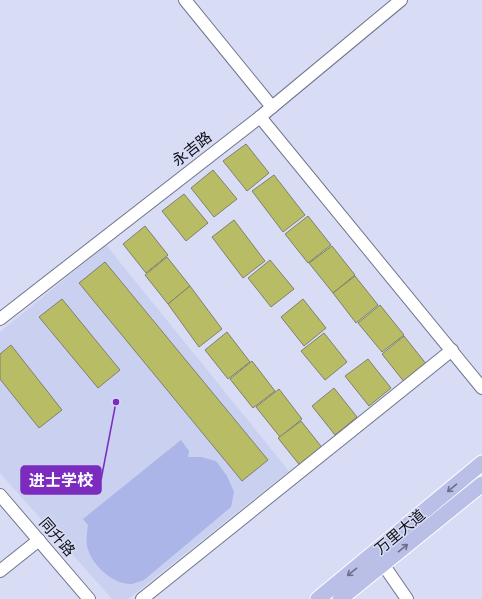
<svg xmlns="http://www.w3.org/2000/svg" width="482" height="599" font-family="'PT Sans Narrow','Noto Sans SC',sans-serif">
<style>
.built{fill:#cad0ef}
.green{fill:#abb5e8}
.building{fill:#b8bc65;stroke:#7f816a}
.lines{fill:none;stroke-linecap:round;stroke-linejoin:round}
.minor-casing{stroke:#72768c;stroke-width:14}
.major-casing{stroke:#fff;stroke-width:17}
.minor{stroke:#fff;stroke-width:12}
.major{stroke:#b9bfe6;stroke-width:15}
.oneway{stroke:#6b6f88}
.labels{text-anchor:middle;stroke-width:3;stroke-linejoin:round;paint-order:stroke}
.street-label{font-size:15px;fill:#0c0e15;stroke:#d8ddf5}
.leader{fill:none;stroke:#7b2cbf;stroke-width:1.5}
.callout-dot{fill:#7b2cbf;stroke:#d8ddf5;stroke-width:1.5}
.callout{fill:#7b2cbf;stroke:#7b2cbf;stroke-width:1.5}
.callout-label{font-size:16px;text-anchor:middle;font-weight:bold;fill:#fff}
</style>
<rect width="100%" height="100%" fill="#d8ddf5"/>
<path class="built" d="M 106,245 L 289,471 L 128,599 L 112,599 L 0,473 L 0,332 Z"/>
<path class="green" d="M 181,440 L 189,451 L 188,457 L 201,457 L 216,461 L 227,476 L 234,492 L 231,507 L 144,580 C 141,581 136,583 132,584 C 115,585 95,568 89,552 C 85,544 87,534 88,525 L 83,519 Z"/>
<g class="building">
<path d="M 246,144 L 269,173 L 247,191 L 223,161 Z"/>
<path d="M 213,170 L 237,199 L 214,217 L 191,188 Z"/>
<path d="M 274,175 L 305,215 L 283,232 L 252,191 Z"/>
<path d="M 184,194 L 208,223 L 186,241 L 162,211 Z"/>
<path d="M 308,216 L 331,245 L 308,263 L 285,234 Z"/>
<path d="M 234,220 L 265,261 L 243,278 L 212,237 Z"/>
<path d="M 145,226 L 168,255 L 146,273 L 123,244 Z"/>
<path d="M 332,246 L 355,275 L 333,293 L 309,263 Z"/>
<path d="M 167,257 L 190,286 L 168,304 L 145,275 Z"/>
<path d="M 270,260 L 294,289 L 271,307 L 248,278 Z"/>
<path d="M 105,262 L 268,460 L 242,481 L 79,283 Z"/>
<path d="M 355,276 L 378,305 L 356,323 L 333,293 Z"/>
<path d="M 190,286 L 222,329 L 199,347 L 168,304 Z"/>
<path d="M 62,299 L 120,370 L 98,388 L 39,317 Z"/>
<path d="M 303,299 L 326,328 L 304,346 L 281,317 Z"/>
<path d="M 380,305 L 404,335 L 382,352 L 358,323 Z"/>
<path d="M 227,332 L 250,362 L 228,379 L 205,350 Z"/>
<path d="M 324,333 L 347,362 L 325,380 L 301,351 Z"/>
<path d="M 404,336 L 427,365 L 405,383 L 382,354 Z"/>
<path d="M 11,345 L 62,410 L 39,428 L 0,379 L 0,354 Z"/>
<path d="M 368,359 L 391,388 L 369,406 L 345,376 Z"/>
<path d="M 252,361 L 275,391 L 253,408 L 230,379 Z"/>
<path d="M 334,388 L 357,417 L 335,435 L 312,406 Z"/>
<path d="M 279,389 L 302,419 L 280,437 L 256,407 Z"/>
<path d="M 301,421 L 324,450 L 302,468 L 278,438 Z"/>
</g>
<g class="lines">
<defs>
<g id="minor">
<path d="M 185,0 L 272,107"/>
<path d="M 260,117 L 482,388"/>
<path d="M 0,319 L 260,117 L 401,0"/>
<path d="M 0,495 L 89,599"/>
<path d="M 378,557 L 407,599"/>
<path d="M 0,571 L 39,540"/>
<path d="M 142,599 L 452,350"/>
</g>
<g id="major">
<path d="M 318,599 L 482,463"/>
<path d="M 340,599 L 482,484"/>
</g>
</defs>
<use href="#minor" class="minor-casing"/>
<use href="#major" class="major-casing"/>
<use href="#minor" class="minor"/>
<use href="#major" class="major"/>
</g>
<defs><path id="oneway-shaft" d="M-6 0H5M1.5-3L5.5 0L1.5 3" fill="none" stroke-width="1.6" stroke-linecap="round" stroke-linejoin="round"/></defs>
<g class="oneway">
<use href="#oneway-shaft" transform="translate(452 488) rotate(140)"/>
<use href="#oneway-shaft" transform="translate(403 548) rotate(-39)"/>
<use href="#oneway-shaft" transform="translate(352 572) rotate(141)"/>
</g>
<g class="labels">
<g class="street-label">
<text transform="translate(192 149) rotate(-38)" y="5">永吉路</text>
<text transform="translate(400 532) rotate(-40)" y="5">万里大道</text>
<text transform="translate(57 537) rotate(49)" y="5">同升路</text>
</g>
</g>
<path class="leader" d="M116 402L101 480"/>
<circle class="callout-dot" cx="116" cy="402" r="4"/>
<rect class="callout" x="21" y="466" width="80" height="28" rx="4"/>
<g class="callout-label">
<text x="61" y="486">进士学校</text>
</g>
</svg>
